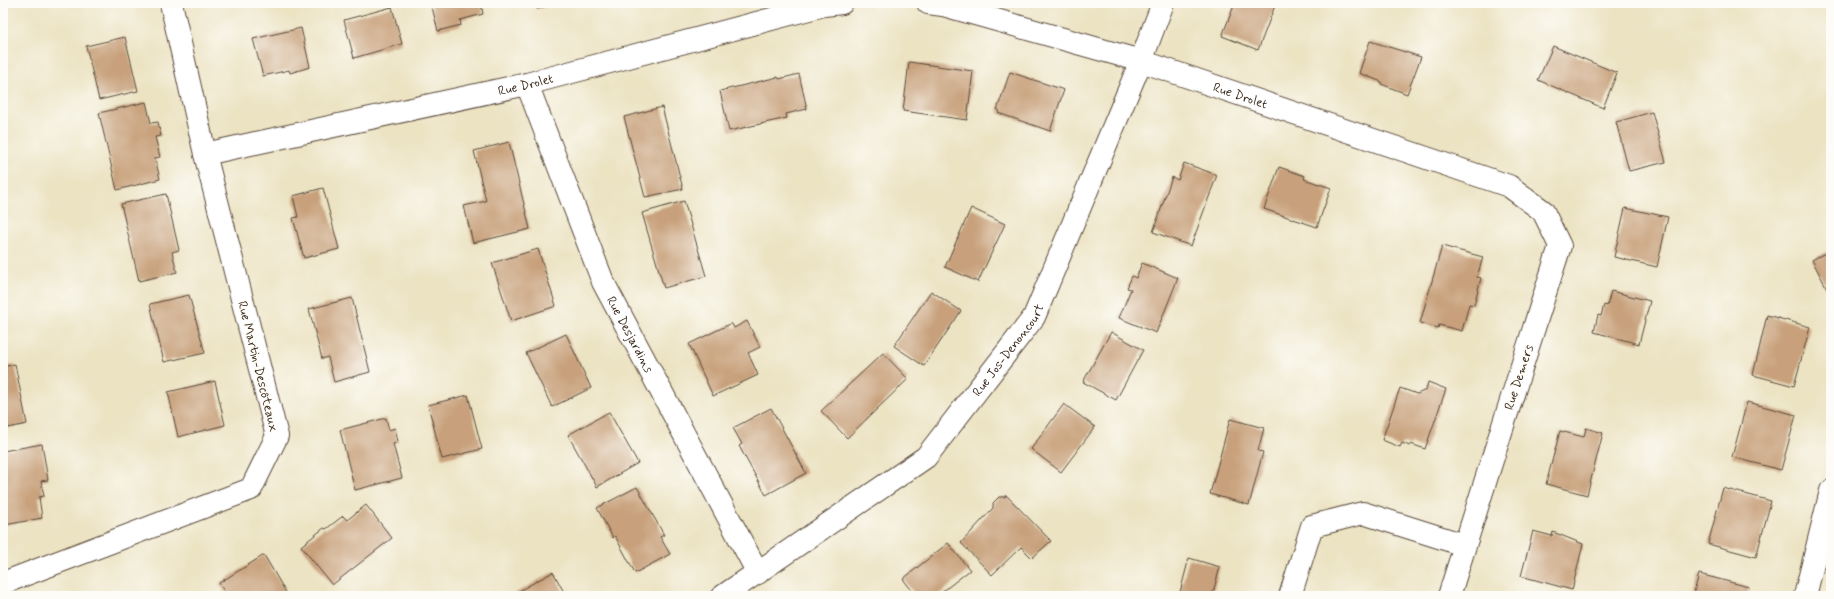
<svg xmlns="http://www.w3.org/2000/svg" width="1834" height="599" font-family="Mynerve,sans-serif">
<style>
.building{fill:#c8a17c}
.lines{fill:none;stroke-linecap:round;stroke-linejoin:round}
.minor-casing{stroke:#564637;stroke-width:24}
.minor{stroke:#fff;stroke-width:22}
.labels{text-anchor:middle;stroke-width:3;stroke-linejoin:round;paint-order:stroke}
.street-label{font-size:13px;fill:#3b2a1e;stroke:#fdfcf7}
</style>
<rect width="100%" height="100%" fill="#fdfcf7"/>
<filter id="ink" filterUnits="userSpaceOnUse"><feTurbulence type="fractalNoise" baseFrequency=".025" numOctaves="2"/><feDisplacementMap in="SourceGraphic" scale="8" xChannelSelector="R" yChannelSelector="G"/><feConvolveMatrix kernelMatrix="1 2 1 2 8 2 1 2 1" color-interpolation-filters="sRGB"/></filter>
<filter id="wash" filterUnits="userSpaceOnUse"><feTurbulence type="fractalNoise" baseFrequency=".012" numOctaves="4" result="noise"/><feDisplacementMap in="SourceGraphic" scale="16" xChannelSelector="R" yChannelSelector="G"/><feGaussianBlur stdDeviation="0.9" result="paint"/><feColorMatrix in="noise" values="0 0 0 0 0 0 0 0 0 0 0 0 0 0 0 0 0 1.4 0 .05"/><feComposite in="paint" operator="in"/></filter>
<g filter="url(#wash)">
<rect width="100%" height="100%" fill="#ece3c3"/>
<g id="blocks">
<path class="building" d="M431 3H481L483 14 460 20 461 25 438 31Z
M536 3H557L537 9Z
M1235 3H1276L1258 50 1222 36Z
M392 7 402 44 354 58 344 20Z
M301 28 310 67 290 73 289 70 263 76 253 39Z
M125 37 138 91 99 100 86 46Z
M1370 41 1421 57 1407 94 1381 84 1382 82 1359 73Z
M1553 46 1617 73 1603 108 1538 80Z
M909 62 973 71 967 120 903 111Z
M1010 72 1064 90 1050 131 998 113 999 110H997Z
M799 74 807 109 786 114 787 118 729 131 720 91 778 77 779 79Z
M146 102 151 123 158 122 161 136 155 137 160 157 155 158 160 179 117 190 99 113Z
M662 107 683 189 645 197 624 117Z
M1652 112 1666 162 1629 171 1616 122Z
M509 142 530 229 473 243 464 206 486 201 474 151Z
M1184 163 1217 175 1191 246 1153 232 1172 177 1178 180Z
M1279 167 1305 176 1304 179 1331 188 1317 227 1264 209Z
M323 188 339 249 304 258 293 218 298 217 293 196Z
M166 194 179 250 172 252 177 272 139 281 121 204Z
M684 201 706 276 664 288 642 213Z
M971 208 1005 224 978 282 945 267Z
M1625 208 1668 217 1657 267 1614 257Z
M1442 246 1483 257 1477 277 1481 278 1474 305 1469 304 1462 331 1439 325 1438 328 1420 323Z
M538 249 556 306 511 321 492 263Z
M1831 250V296L1812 260Z
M1142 263 1178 278 1156 333 1119 318 1131 289 1127 288 1132 276 1136 278Z
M931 291 961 311 924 366 894 346Z
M1611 291 1650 301 1639 344 1594 332 1598 315 1601 316 1604 305 1607 306Z
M189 295 205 353 164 362 150 304Z
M352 298 370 372 334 382 328 357 322 359 309 309Z
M1767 315 1810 327 1794 386 1753 375Z
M747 321 760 347 748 353 758 375 713 396 689 344 730 324H732L734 328Z
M1111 332 1143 350 1116 400 1083 382Z
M566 334 591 388 552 407 526 353Z
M883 353 908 379 847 438 821 411Z
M15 364 27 424 3 429V367Z
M215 381 225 425 178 437 168 392Z
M1428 382 1446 389 1425 449 1411 444 1410 446 1402 443 1400 447 1382 440 1400 388 1417 394 1426 390Z
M468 395 482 449 442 459 428 405Z
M1747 402 1796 415 1781 470 1732 457Z
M1064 404 1095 427 1061 472 1031 449Z
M771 408 806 473 766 495 739 446 742 444 733 428Z
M609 412 638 463 597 487 568 435Z
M386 418 389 430 395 428 398 442 393 444 402 478 355 490 340 430Z
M1230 419 1264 428 1258 451 1263 452 1249 505 1210 494Z
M1586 428 1603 433 1587 495 1546 484 1560 431 1584 437Z
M42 444 48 480 41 481 44 496 39 497 42 518 5 525 3 512V451Z
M637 487 664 535 660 537 670 554 635 573 615 536 613 538 597 508Z
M1723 488 1771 501 1756 557 1708 544Z
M1006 495 1051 541 1032 558 1021 547 992 575 961 543 993 508V503L999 497H1005Z
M366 505 392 538 332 585 301 546 324 528 326 529 343 516 347 520Z
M1533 531 1552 536 1553 532 1583 544 1572 590 1521 576Z
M948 543 970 570 937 596H916L903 579Z
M264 555 288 596H227L219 583Z
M1189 558 1220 567 1212 596H1179Z
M553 572 566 596H510Z
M1699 574 1749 587 1747 596H1693Z"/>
</g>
</g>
<g filter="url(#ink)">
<use href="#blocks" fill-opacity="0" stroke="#564637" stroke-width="1"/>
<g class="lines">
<defs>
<g id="minor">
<path id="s1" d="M928 3 943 5 1141 61 1509 186 1543 211 1560 246 1449 596"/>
<path id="s2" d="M527 84 603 282 758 573"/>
<path id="s3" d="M205 154 527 84 824 5 842 3"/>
<path d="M3 583 251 489 277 436 205 154 171 3"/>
<path id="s4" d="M723 596 926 457 1034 317 1141 61 1163 3"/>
<path d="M1290 596 1312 526 1363 513 1464 545"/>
<path d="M1805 596 1831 491"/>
</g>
</defs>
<use href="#minor" class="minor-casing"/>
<use href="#minor" class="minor"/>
</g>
</g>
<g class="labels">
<g class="street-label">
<text dy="5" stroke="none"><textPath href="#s3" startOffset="328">Rue Drolet</textPath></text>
<text dy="5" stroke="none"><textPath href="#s1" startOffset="326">Rue Drolet</textPath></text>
<text dy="5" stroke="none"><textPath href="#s2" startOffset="271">Rue Desjardins</textPath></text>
<text dy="5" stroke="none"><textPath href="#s4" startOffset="381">Rue Jos-Denoncourt</textPath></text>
<text transform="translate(259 366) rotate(76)" y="5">Rue Martin-Descôteaux</text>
<text transform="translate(1518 377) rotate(-72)" y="5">Rue Demers</text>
</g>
</g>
<rect width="1834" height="599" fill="none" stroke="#fdfcf7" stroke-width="16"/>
</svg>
